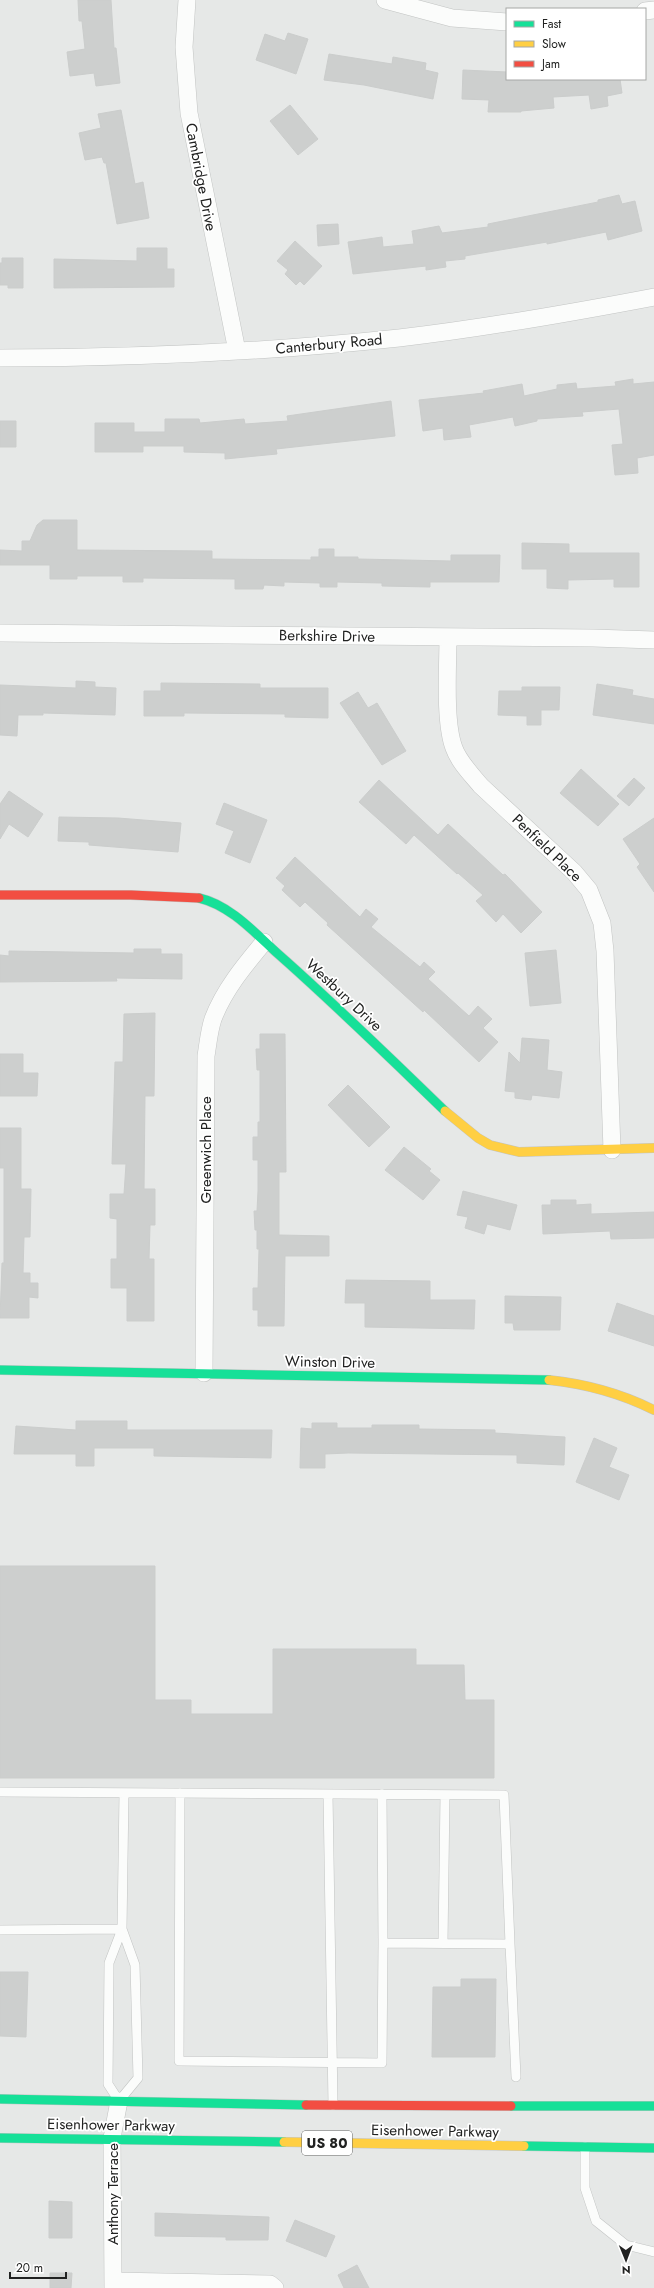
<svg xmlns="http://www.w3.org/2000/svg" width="654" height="2288" font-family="Jost,sans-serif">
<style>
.building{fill:#cdcfce;stroke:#cbcdcc}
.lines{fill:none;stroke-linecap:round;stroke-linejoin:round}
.lane-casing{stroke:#c2c4c3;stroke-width:10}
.street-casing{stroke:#c2c4c3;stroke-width:18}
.fast-casing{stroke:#c2c4c3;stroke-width:10}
.slow-casing{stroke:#c2c4c3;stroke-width:10}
.jam-casing{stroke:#c2c4c3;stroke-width:10}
.lane{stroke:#fbfcfb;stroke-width:9}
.street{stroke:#fbfcfb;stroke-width:17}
.fast{stroke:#16e098;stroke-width:9}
.slow{stroke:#ffcf43;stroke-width:9}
.jam{stroke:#f24e42;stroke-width:9}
.labels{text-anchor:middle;stroke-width:3.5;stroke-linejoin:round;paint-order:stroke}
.shield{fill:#fff;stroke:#646464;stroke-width:1}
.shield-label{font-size:14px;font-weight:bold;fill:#212221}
.street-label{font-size:15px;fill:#212221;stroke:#fff}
</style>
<rect width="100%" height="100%" fill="#e6e8e7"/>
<path class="building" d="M78 0H111L114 48H116L120 83 96 86 94 73 70 76 67 52 85 49 82 21H79Z
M288 33 308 39 296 74 256 60 265 34 285 41Z
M329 54 392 64 393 57 426 63 425 70 438 73 433 99 364 85 324 80Z
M463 70 507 72V79H620L622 93 607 96 608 106 591 109 589 95 553 97 554 108 521 111V112H488L489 100 462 99Z
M290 105 318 139 298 155 270 121Z
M121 110 135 184 143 182 149 218 117 224 106 163H104L102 157 85 160 79 133 101 128 98 114Z
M619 195 622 204 635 201 642 231 608 240 606 232 547 244V242L465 256V259L445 261 446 267 426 270V266L353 274 348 242 382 237 383 247 414 244 412 231 439 226 442 233 488 227V224L598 202V200Z
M338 224 339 244 318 246 317 225Z
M295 241 322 266 304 285 300 281 296 285 285 274 288 270 277 261Z
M137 248H167V269H174V287L54 288V259L137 261Z
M2 258H23V288H8V285H0V263H2Z
M633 379V384L654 382V455L637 458 638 473 615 475 612 445 623 444 619 409 582 412 583 416 537 419V421L515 426 513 417 469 425 471 437 444 440 443 428 423 431 419 400 484 393 483 391 522 384 524 396 557 389V385L576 383 577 389 616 386 615 382Z
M391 401 395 436 276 449 277 454 225 459V453L184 452V446H143V452H95V423H134V432H165V419H199L200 423 244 419 245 424 288 421 287 416Z
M0 421H16V447H0Z
M43 520H77V550L212 551V559L311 560V557H319V549H334V557H358V559L451 561V555H500L499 582H430V587L382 586V583L337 582V587H320V583L284 582V586L264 585 263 589H235V579L143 578V582H123V576H77V579H50V565H0V550L22 551V541H30L37 525Z
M522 543 569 544V553H639V587H614V579L568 580V589L547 588V569H522Z
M76 681 95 682V687L116 688 115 715 43 713V715H18L17 736 0 735V685L76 688Z
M161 683 260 684V688H328V718L285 717V714L184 713V716H144V691H161Z
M597 684 633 690 632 695 654 699V724L593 715Z
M522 687H560L559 710H541V725H527V716L498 715 499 691H522Z
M358 692 368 708 377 703 406 751 382 765 340 703Z
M581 769 619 804 598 826 560 793Z
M634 778 645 788 629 806 617 796Z
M379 780 438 835 448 824 503 875 505 874 542 912 521 933 503 914 496 922 476 901 483 895 458 873 457 874 414 835 406 844 359 802Z
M9 791 43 814 28 837 9 824 0 839V804Z
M224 803 267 820 250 863 225 853 234 831 216 824Z
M59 817 118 818 181 823 178 852 89 845V842L58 841Z
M654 818V892L637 867 640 864 623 839Z
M295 857 360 917 366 909 378 919 371 927 420 967 424 962 435 972 428 979 469 1016 478 1006 492 1019 483 1028 498 1042 479 1062 424 1010 423 1012 327 925 328 923 305 902 300 907 282 890 285 886 276 878Z
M134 949H161V954H182V979L116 978 117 981 0 982V955L9 956V951L134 953Z
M556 950 561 1003 530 1006 525 953Z
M155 1013 154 1096H145L144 1189H155V1225H150L149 1259H154V1321H127V1288H111V1259H117V1219L110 1218V1194H124L126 1164H112L115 1062H123L124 1014Z
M260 1034H285L286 1172H279V1235L329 1236V1256H285L284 1326H258V1310H253V1288H258L259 1249H257V1230H255L254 1211H257L258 1191V1160H253V1137H258V1122H260V1070H257L256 1049H260Z
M522 1038 549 1040 547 1070 562 1072 559 1098 532 1095 531 1100 515 1098V1092L505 1091 509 1052 520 1063Z
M0 1054H23V1073H38L37 1096H0Z
M348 1085 390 1127 369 1147 328 1105Z
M0 1128H21V1189H31L30 1237H24L23 1273H30V1283H38V1298L29 1297V1318H0L2 1263H4V1168H0Z
M404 1147 431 1169 429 1171 440 1180 423 1200 385 1170Z
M463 1191 517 1205 510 1230 487 1224 484 1234 465 1228 468 1217 457 1215Z
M551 1200H576V1205L591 1204V1214L654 1212V1238L611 1239 610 1231 543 1234 542 1205H551Z
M346 1280 430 1281V1300H475L474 1329 365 1327V1303H345Z
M505 1296 561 1297 560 1330H514L513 1323H505Z
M617 1303 654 1316V1346L608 1331Z
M76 1421H127V1430H272L271 1458 154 1456V1448H94V1466H76V1454H14L16 1426 76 1430Z
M312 1423H337V1428H372V1425H419V1429L495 1430V1433L565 1437 564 1465 517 1463V1455L348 1453 325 1454V1468H300L301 1428 312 1429Z
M594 1438 617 1448 609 1467 629 1475 619 1500 576 1482Z
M0 1566H155V1700H191V1714H273V1649H416V1665H464L465 1700H494V1778H0Z
M0 1972H28L26 2037 0 2036Z
M461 1979H496L495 2057H432L433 1987H461Z
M49 2201 72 2202V2238H49Z
M155 2213 269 2217 268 2240H226V2237L155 2236Z
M295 2220 335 2236 326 2257 286 2241Z
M357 2265 369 2288H344L338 2275Z
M50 2273H72L71 2288H50Z"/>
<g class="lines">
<defs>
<path id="lane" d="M0 1792 504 1795 510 1944 383 1943 382 2063 179 2061 180 1793
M328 1794 333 2105
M382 1794 383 1943
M122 1929 109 1963 108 2084 119 2101 138 2078 135 1965 122 1929 124 1793
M0 1930 122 1929
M443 1943 445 1795
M510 1944 516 2077
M585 2147V2188L596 2221 626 2245 654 2252"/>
<path id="street" d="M187 0 184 47 189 113 237 351
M385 0 452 18 507 22
M645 11 654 10
M0 358C133 358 267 352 399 338 485 328 570 313 654 297
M0 633 593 638 654 640
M448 637C448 666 444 722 454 748 459 762 471 774 481 786L574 872 589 890 602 923 605 951 612 1150
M204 1373 206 1056C208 1044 209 1031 213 1019 224 990 244 966 264 942
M113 2281 270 2284 275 2288
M113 2288 112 2138 119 2101"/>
<path id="fast" d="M199 898C230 905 255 933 277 953 335 1004 390 1058 445 1111
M0 1370 549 1380
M0 2099 306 2105
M511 2106H654
M0 2138 284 2142
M524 2146 654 2148"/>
<path id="slow" d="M445 1111 478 1138 490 1145 519 1152 654 1148
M549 1380C587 1384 620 1393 654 1410
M284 2142 524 2146"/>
<path id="jam" d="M0 895H131L199 898
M306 2105 511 2106"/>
</defs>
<use href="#lane" class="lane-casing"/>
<use href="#street" class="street-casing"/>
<use href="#fast" class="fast-casing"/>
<use href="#slow" class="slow-casing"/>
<use href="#jam" class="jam-casing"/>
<use href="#lane" class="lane"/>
<use href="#street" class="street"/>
<use href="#fast" class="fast"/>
<use href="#slow" class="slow"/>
<use href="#jam" class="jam"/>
</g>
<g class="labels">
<rect class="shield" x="302" y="2131" width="50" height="24" rx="3"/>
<g class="shield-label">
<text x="327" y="2148">US 80</text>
</g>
<g class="street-label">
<text transform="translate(201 177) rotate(79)" y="5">Cambridge Drive</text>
<text transform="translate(329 344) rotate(-5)" y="5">Canterbury Road</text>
<text transform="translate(327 636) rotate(1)" y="5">Berkshire Drive</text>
<text transform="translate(547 848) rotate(44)" y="5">Penfield Place</text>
<text transform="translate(344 995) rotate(43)" y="5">Westbury Drive</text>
<text transform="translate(206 1150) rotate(-90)" y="5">Greenwich Place</text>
<text transform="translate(330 1362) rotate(1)" y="5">Winston Drive</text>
<text transform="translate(111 2125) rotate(1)" y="5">Eisenhower Parkway</text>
<text transform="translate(435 2131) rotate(1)" y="5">Eisenhower Parkway</text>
<text transform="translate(113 2194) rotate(-90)" y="5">Anthony Terrace</text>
</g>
</g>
<rect x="506" y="8" width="140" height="72" fill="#ffffff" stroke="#a6a7a6"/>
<rect x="514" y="21" width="20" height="6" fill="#16e098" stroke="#a6a7a6"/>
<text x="542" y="28" font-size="12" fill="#212221">Fast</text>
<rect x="514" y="41" width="20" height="6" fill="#ffcf43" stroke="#a6a7a6"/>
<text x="542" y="48" font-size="12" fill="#212221">Slow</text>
<rect x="514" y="61" width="20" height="6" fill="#f24e42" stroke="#a6a7a6"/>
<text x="542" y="68" font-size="12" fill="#212221">Jam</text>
<g transform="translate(626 2260) rotate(179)" stroke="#ffffff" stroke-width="3" paint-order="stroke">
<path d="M0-3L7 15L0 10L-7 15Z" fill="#212221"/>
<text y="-6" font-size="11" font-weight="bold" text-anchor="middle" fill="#212221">N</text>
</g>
<path d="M10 2272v6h56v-6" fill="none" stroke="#212221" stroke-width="2"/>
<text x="16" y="2272" font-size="12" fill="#212221" stroke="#ffffff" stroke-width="3" paint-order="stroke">20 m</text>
</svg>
